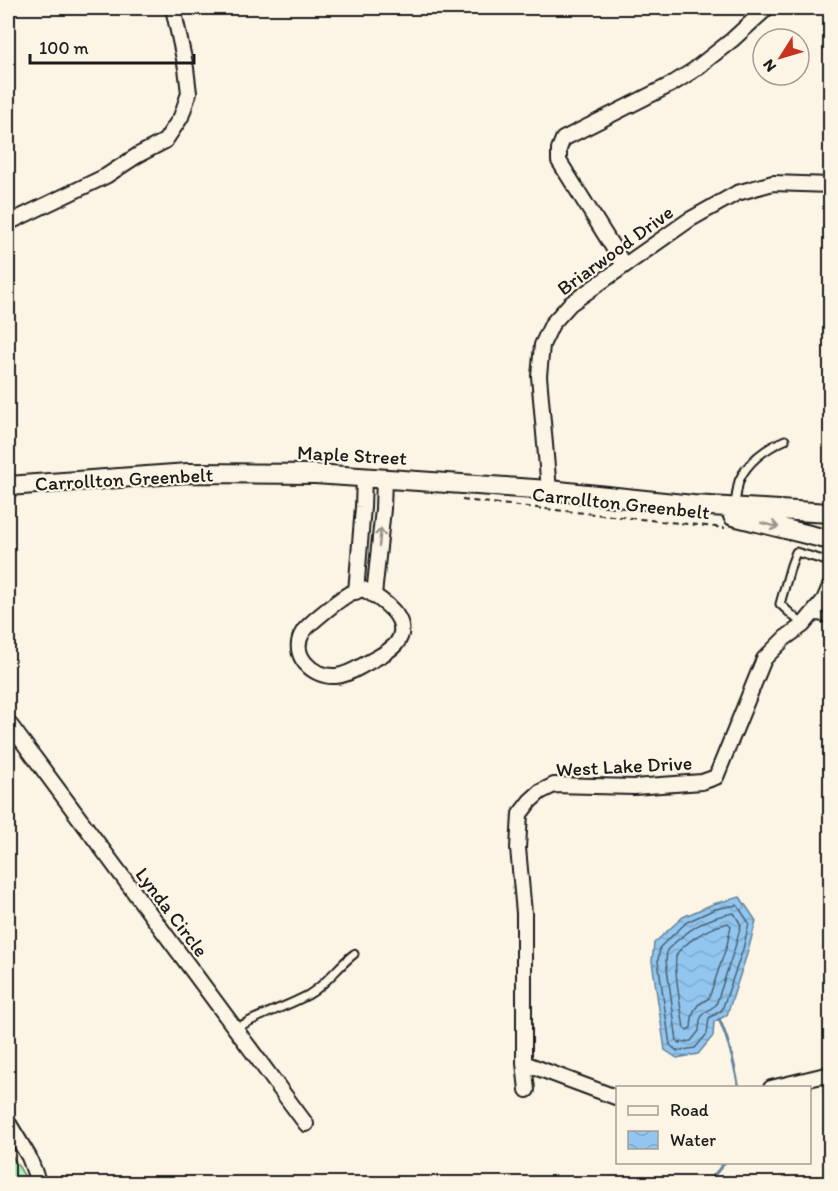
<svg xmlns="http://www.w3.org/2000/svg" width="838" height="1191" font-family="Itim,sans-serif">
<style>
.forest{fill:url(#forest-firs);stroke:#668569;stroke-width:1.5}
.water{fill:url(#water-waves);stroke:#63829b;stroke-width:1.5}
.lines{fill:none;stroke-linecap:round;stroke-linejoin:round}
.shore{stroke:#4b6070;stroke-width:1.5}
.stream{stroke:#63829b;stroke-width:3}
.lane-casing{stroke:#1c1c1c;stroke-width:11}
.street-casing{stroke:#1c1c1c;stroke-width:18}
.secondary-casing{stroke:#1c1c1c;stroke-width:22}
.path{stroke:#1c1c1c;stroke-width:2;stroke-dasharray:6 4.5;stroke-linecap:butt}
.lane{stroke:#fcf5e5;stroke-width:7}
.street{stroke:#fcf5e5;stroke-width:14}
.secondary{stroke:#fcf5e5;stroke-width:18}
.oneway{stroke:#97938b}
.labels{text-anchor:middle;stroke-width:4.5;stroke-linejoin:round;paint-order:stroke}
.street-label{font-size:20px;fill:#1c1c1c;stroke:#fcf5e5}
</style>
<defs>
<pattern id="forest-firs" width="22" height="20" patternUnits="userSpaceOnUse" patternTransform="scale(1.5)"><rect width="22" height="20" fill="#afeeb6"/><path d="M5 1l3.5 6h-7zM16 11l3.5 6h-7z" fill="#96cc9c"/></pattern>
<pattern id="water-waves" width="16" height="10" patternUnits="userSpaceOnUse" patternTransform="scale(1.5)"><rect width="16" height="10" fill="#92c6ef"/><path d="M0 5q4-4 8 0t8 0" fill="none" stroke="#7daacc"/></pattern>
</defs>
<rect width="100%" height="100%" fill="#fcf5e5"/>
<filter id="ink" filterUnits="userSpaceOnUse"><feTurbulence type="fractalNoise" baseFrequency=".0167" numOctaves="2"/><feDisplacementMap in="SourceGraphic" scale="12" xChannelSelector="R" yChannelSelector="G"/><feConvolveMatrix kernelMatrix="1 2 1 2 8 2 1 2 1" color-interpolation-filters="sRGB"/></filter>
<g filter="url(#ink)">
<path class="forest" d="M8 1149 25 1177 27 1183H8Z"/>
<path class="water" d="M740 897 756 921 748 951 727 1015 714 1022 713 1036 698 1054 677 1058 665 1050 652 961 654 943 683 917 713 904Z"/>
<g class="lines">
<path class="shore" d="M737 905 749 923 743 949 722 1010 709 1018 707 1034 695 1048 677 1051 670 1045 658 961 660 947 687 922 715 909Z
M734 913 741 925 735 947 716 1005 703 1014 700 1020 699 1031 691 1041 679 1043 677 1041 666 961 667 950C686 931 706 917 734 913Z
M728 923 731 926 727 945 709 998 698 1005 694 1011 692 1018 691 1028 686 1030 684 1028C682 1016 672 961 677 954 678 951 681 949 683 947 696 935 711 927 728 923Z"/>
<path class="stream" d="M719 1019C729 1040 734 1064 739 1088
M707 1184 725 1162"/>
<defs>
<path id="lane" d="M735 505C736 497 737 489 739 481 747 462 766 448 785 440
M811 616 830 618
M803 625 780 604 791 565 796 552 830 562
M235 1029C258 1015 284 1008 308 995 326 985 338 966 354 954"/>
<path id="street" d="M8 223 106 176 138 155 165 141 181 117 189 93 186 68 173 8
M624 265 559 161V149L563 139 672 84 694 70 732 40 767 8
M549 490 539 376 542 345 552 324 570 304 689 220 737 193 773 183 830 185
M363 589C380 598 415 620 396 644 389 652 378 657 369 662 359 667 348 675 336 676 312 678 289 654 303 632 308 624 341 598 349 594 353 592 358 591 363 589Z
M356 592 363 507 364 477
M374 595 383 509 384 478
M8 722 306 1124
M524 1063 527 1090
M771 1088 830 1074
M618 1098 524 1063V913L518 848 520 814 530 801 540 792 554 785 634 787 702 782 716 777 764 659 785 638 803 625 824 600 830 586
M8 1122 29 1157 39 1184"/>
<path id="secondary" d="M8 486 188 473 315 474 549 490 693 505 830 513
M733 516 830 540"/>
</defs>
<use href="#lane" class="lane-casing"/>
<use href="#street" class="street-casing"/>
<use href="#secondary" class="secondary-casing"/>
<path class="path" d="M462 500 725 528"/>
<use href="#lane" class="lane"/>
<use href="#street" class="street"/>
<use href="#secondary" class="secondary"/>
</g>
<defs><path id="oneway-shaft" d="M-6 0H5M1.5-3L5.5 0L1.5 3" fill="none" stroke-width="1.6" stroke-linecap="round" stroke-linejoin="round" transform="scale(1.5)"/></defs>
<g class="oneway">
<use href="#oneway-shaft" transform="translate(770 525) rotate(14)"/>
<use href="#oneway-shaft" transform="translate(380 537) rotate(-84)"/>
</g>
</g>
<g class="labels">
<g class="street-label">
<text transform="translate(615 250) rotate(-36)" y="7">Briarwood Drive</text>
<text transform="translate(352 455) rotate(3)" y="7">Maple Street</text>
<text transform="translate(124 479) rotate(-3)" y="7">Carrollton Greenbelt</text>
<text transform="translate(621 503) rotate(6)" y="7">Carrollton Greenbelt</text>
<text transform="translate(624 766) rotate(-3)" y="7">West Lake Drive</text>
<text transform="translate(172 912) rotate(53)" y="7">Lynda Circle</text>
</g>
</g>
<rect width="838" height="1191" fill="none" stroke="#fcf5e5" stroke-width="30"/>
<rect x="15" y="15" width="808" height="1161" fill="none" stroke="#1c1c1c" stroke-width="2" filter="url(#ink)"/>
<rect x="616" y="1086" width="195" height="78" fill="#fcf5e5" stroke="#a29e95" stroke-width="1.5"/>
<rect x="628" y="1106" width="30" height="9" fill="#fcf5e5" stroke="#a29e95" stroke-width="1.5"/>
<text x="670" y="1116" font-size="18" fill="#1c1c1c">Road</text>
<rect x="628" y="1131" width="30" height="18" fill="url(#water-waves)" stroke="#a29e95" stroke-width="1.5"/>
<text x="670" y="1146" font-size="18" fill="#1c1c1c">Water</text>
<g transform="translate(781 57) rotate(233)"><circle r="28" fill="#fcf5e5" stroke="#a29e95" stroke-width="1.5"/>
<path d="M0-4.5L10 22L0 15L-10 22Z" fill="#c8321e"/>
<text y="-9" font-size="16" font-weight="bold" text-anchor="middle" fill="#1c1c1c">N</text>
</g>
<path d="M30 54v9h164v-9" fill="none" stroke="#1c1c1c" stroke-width="3"/>
<text x="39" y="54" font-size="18" fill="#1c1c1c" stroke="#fcf5e5" stroke-width="4.5" paint-order="stroke">100 m</text>
</svg>
